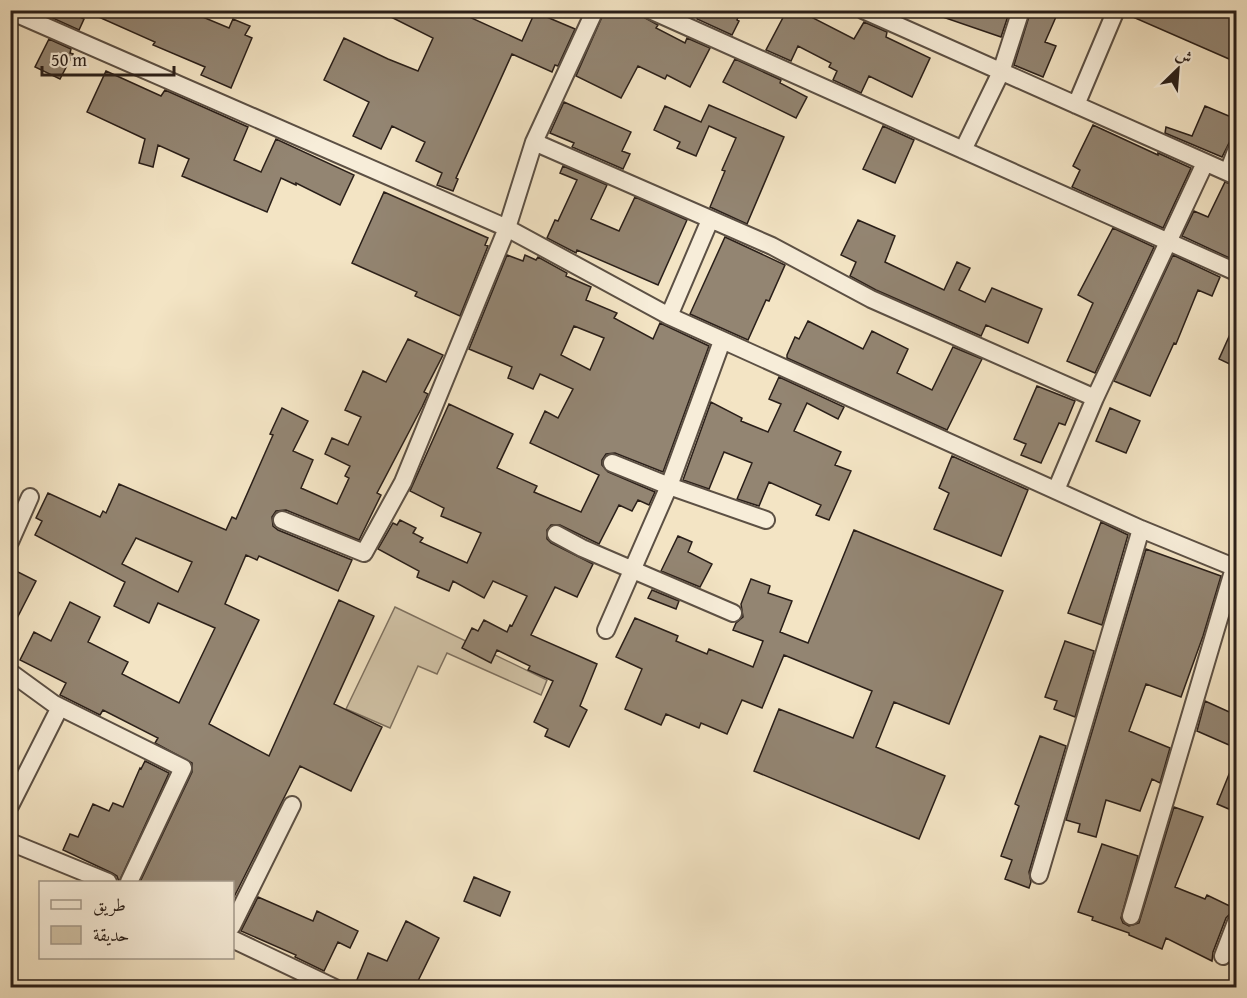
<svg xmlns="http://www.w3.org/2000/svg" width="1247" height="998" font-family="'Gentium Book Plus',Amiri,serif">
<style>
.green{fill:#d1c3a7;stroke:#7e7160;stroke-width:1.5}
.building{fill:#938572;stroke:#2a1f19;stroke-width:1.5;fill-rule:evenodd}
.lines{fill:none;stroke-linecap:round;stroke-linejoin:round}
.street-casing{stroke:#5c5044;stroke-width:20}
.street{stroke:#f7edd9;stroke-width:16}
</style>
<rect width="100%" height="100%" fill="#f3e4c4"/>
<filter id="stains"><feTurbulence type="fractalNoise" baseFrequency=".00333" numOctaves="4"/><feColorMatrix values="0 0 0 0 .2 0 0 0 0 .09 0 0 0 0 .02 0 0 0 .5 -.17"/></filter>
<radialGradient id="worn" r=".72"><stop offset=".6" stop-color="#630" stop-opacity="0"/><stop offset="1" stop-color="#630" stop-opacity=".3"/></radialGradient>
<path class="green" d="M395 607 547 680 541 695 447 653 437 674 418 666 390 728 346 709Z"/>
<path class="building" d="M35 10H65L84 19 79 30Z
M83 10H186L229 28 233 19 250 26 245 35 252 38 231 88 201 75 205 67 153 45 155 42Z
M377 10H454L522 41 535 12 575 29 558 66 555 65 552 72 512 54 456 178 458 179 453 191 437 185 442 173 416 161 425 142 392 126 381 149 353 136 369 102 324 80 344 38 388 59 418 71 433 38Z
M605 10H631L658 25 656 28 685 43 687 38 710 48 690 87 667 75 665 79 638 66 621 98 576 76Z
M701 10H741L737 20 739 21 732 35 697 19Z
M787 10H817L813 18 854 39 864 22 887 32 886 37 930 58 912 97 869 76 861 93 833 80 837 71 829 67 831 63 798 46 791 61 766 50Z
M931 10H1010L1001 37 931 13Z
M1031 10H1059L1045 42 1056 46 1043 77 1014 65Z
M1126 10H1218L1236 18V62L1126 14Z
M49 39 71 49 70 53 73 54 60 79 35 67Z
M735 59 781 80 780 83 807 97 796 118 723 82Z
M106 71 161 96 165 90 248 127 234 160 261 172 276 139 354 175 340 205 296 183V185L281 178 267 212 182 176 189 159 158 145 153 167 139 163 145 139 87 112Z
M564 102 631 132 622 151 630 154 623 169 572 147 574 143 550 133Z
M709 105 784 137 747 224 710 207 725 171 722 170 736 138 709 126 696 156 677 148 680 142 654 130 665 106 701 122Z
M1205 106 1236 119V129L1222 157 1165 133 1166 127 1192 136Z
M1093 125 1158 155V153L1191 168 1163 228 1072 187 1080 170 1073 166Z
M883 126 914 140 895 183 863 169Z
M563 166 607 185 591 219 619 231 635 197 687 220 658 285 577 250 576 253 547 238 555 220 558 221 577 180 560 173Z
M1225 182 1236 186V261L1182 236 1194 211 1208 217Z
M384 192 488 238 485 245 488 246 460 316 415 296 417 292 352 263Z
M858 220 895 236 885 262 944 290 957 262 970 268 959 290 985 302 992 288 1042 309 1028 343 986 325 981 336 876 290 850 276 856 262 841 255Z
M1113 228 1154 247 1095 373 1067 361 1093 303 1078 295Z
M725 237 785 265 769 301 766 300 748 340 690 314Z
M507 255 523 261 525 255 536 260 538 257 567 273 566 276 591 287 586 300 617 313 614 318 653 339 660 323 709 346 663 472 615 453 606 454 602 460V465L608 472 655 492 649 505 638 500 632 511 619 505 599 544 560 525H551L547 530V539L551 543 593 564 577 597 555 587 531 635 597 664 580 706 587 710 569 747 545 736 548 729 534 722 553 681 528 670 530 666 497 650 491 663 462 648 472 628 478 631 484 620 507 632 510 625 512 626 527 596 493 581 484 598 453 581 449 591 417 577 419 571 378 549 393 523 397 525 400 520 416 528 413 533 423 538 420 542 467 563 481 533 441 516 444 508 410 491 449 404 513 434 497 468 537 486 534 492 581 512 599 475 530 443 545 411 558 418 573 389 540 374 533 389 508 378 512 367 469 349ZM574 326 604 338 590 370 561 355Z
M1173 255 1220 277 1212 296 1198 290 1176 344 1174 343 1150 396 1114 381Z
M808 321 863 349 872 331 908 349 897 373 932 390 953 347 982 359 947 430 787 358V355L795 337 799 339Z
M1236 321V367L1219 359Z
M408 339 443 355 424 392 428 394 422 407 377 493 381 495 359 540 286 510 276 511 272 517 273 526 278 530 352 560 338 591 259 556 257 560 246 555 225 604 259 620 209 724 269 756 339 600 374 616 334 704 382 727 351 791 300 766 232 901V882H140L192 772V763L155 743 158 738 103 710 100 715 60 695 66 683 20 660 34 632 51 641 70 602 100 617 88 642 128 662 122 674 179 703 215 628 158 603 149 623 114 606 125 582 35 535 42 521 36 518 48 493 100 517 103 511 106 513 119 484 226 530 232 517 236 519 273 435 270 434 282 408 308 421 293 451 313 460 301 488 337 504 349 478 345 476 350 466 325 454 332 438 348 445 361 417 345 410 363 371 386 382ZM136 538 192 562 178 592 122 564Z
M779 377 844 407 838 419 807 403 794 431 841 452 835 465 851 471 829 520 816 515 821 505 769 482 759 506 737 499 752 463 724 452 709 489 683 480 711 402 742 418 741 421 768 432 781 404 769 399Z
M1037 386 1075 401 1065 425 1059 423 1041 463 1021 455 1026 444 1014 439Z
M1110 408 1140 421 1126 453 1096 441Z
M952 456 1028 490 1001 556 934 529 949 493 939 488Z
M1101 522 1128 535 1102 625 1068 613Z
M854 530 1003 591 949 724 894 702 876 747 945 776 919 839 754 771 779 709 853 738 872 691 784 655 762 708 742 700 727 734 701 723 699 728 666 714 661 725 625 709 642 669 616 657 635 618 678 636 676 641 707 654 709 649 753 667 763 641 733 630 736 623 743 617 741 604 751 579 770 586 768 593 792 601 780 632 808 643Z
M678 536 692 542 688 552 712 564 700 587 661 571Z
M1146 549 1221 576 1203 636 1181 697 1146 684 1129 731 1170 748 1160 783 1152 779 1140 811 1106 800 1096 837 1078 832 1080 824 1066 820Z
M10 568 36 581 10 632Z
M652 590 679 601 676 609 648 598Z
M1065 641 1094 651 1075 717 1054 709 1057 701 1045 697Z
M1205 701 1236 715V748L1197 731Z
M1040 736 1066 746 1029 872 1031 882 1029 888 1005 879 1012 860 1001 856 1019 806 1015 804Z
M1236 757V812L1217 804Z
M145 761 169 773 119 882 117 876 112 873 63 850 70 834 78 837 93 804 109 811 113 803 123 807 140 768 141 769Z
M1174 807 1203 817 1175 887 1205 899 1207 895 1236 909V912L1230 914 1226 918 1213 952 1212 961 1166 938 1162 949 1129 935V933L1092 920 1093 917 1078 912 1102 844 1138 856 1121 918 1123 923 1129 926 1139 923Z
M474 877 510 892 500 916 464 901Z
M258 897 313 921 317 911 358 931 350 948 338 942 324 971 295 957 296 955 241 931Z
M406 921 439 938 415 987H354L368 953 387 961Z"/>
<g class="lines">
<defs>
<path id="street" d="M650 10 1236 272
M863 10 1236 176
M10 11 507 228 669 316 1141 529 1236 568
M1076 105 1116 10
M534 142 772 246 871 299 1095 398
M963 150 1001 72 1021 10
M1228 172 1236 151
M669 316 710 220
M612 463 669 486 766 520
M1056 490 1095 398 1205 163
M282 520 364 553 403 482 507 228 534 142 595 10
M556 534 582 548 733 613
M10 542 30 497
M606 630 669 486 722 341
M10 672 54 704 183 768 129 882
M10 806 60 707
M10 842 108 882
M1039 875 1141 529
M1131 916 1234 568
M232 926 292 805
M232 939 335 988
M1223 956 1236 922"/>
</defs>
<use href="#street" class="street-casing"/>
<use href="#street" class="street"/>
</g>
<rect width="1247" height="998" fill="none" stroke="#f3e4c4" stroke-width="36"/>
<rect x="12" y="12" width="1223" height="974" fill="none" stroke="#2a1f19" stroke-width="3"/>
<rect x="18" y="18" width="1211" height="962" fill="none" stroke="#2a1f19" stroke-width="1.5"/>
<rect x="39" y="881" width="195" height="78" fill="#f7edd9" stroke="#a59b8c" stroke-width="1.5"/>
<rect x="51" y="900" width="30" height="9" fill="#f7edd9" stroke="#a59b8c" stroke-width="1.5"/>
<text x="93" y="911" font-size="18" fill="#2a1f19">طريق</text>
<rect x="51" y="926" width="30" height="18" fill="#d1c3a7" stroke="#a59b8c" stroke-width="1.5"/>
<text x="93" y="941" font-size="18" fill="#2a1f19">حديقة</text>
<g transform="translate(1178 69) rotate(25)" stroke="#f7edd9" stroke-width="4.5" paint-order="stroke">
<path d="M0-4.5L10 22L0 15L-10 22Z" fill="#2a1f19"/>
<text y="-9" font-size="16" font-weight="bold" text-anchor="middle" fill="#2a1f19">ش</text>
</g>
<path d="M42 66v9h132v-9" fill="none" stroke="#2a1f19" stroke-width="3"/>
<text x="51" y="66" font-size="18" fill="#2a1f19" stroke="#f7edd9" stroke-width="4.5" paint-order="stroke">50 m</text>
<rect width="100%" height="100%" filter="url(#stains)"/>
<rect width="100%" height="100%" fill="url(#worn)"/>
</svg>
